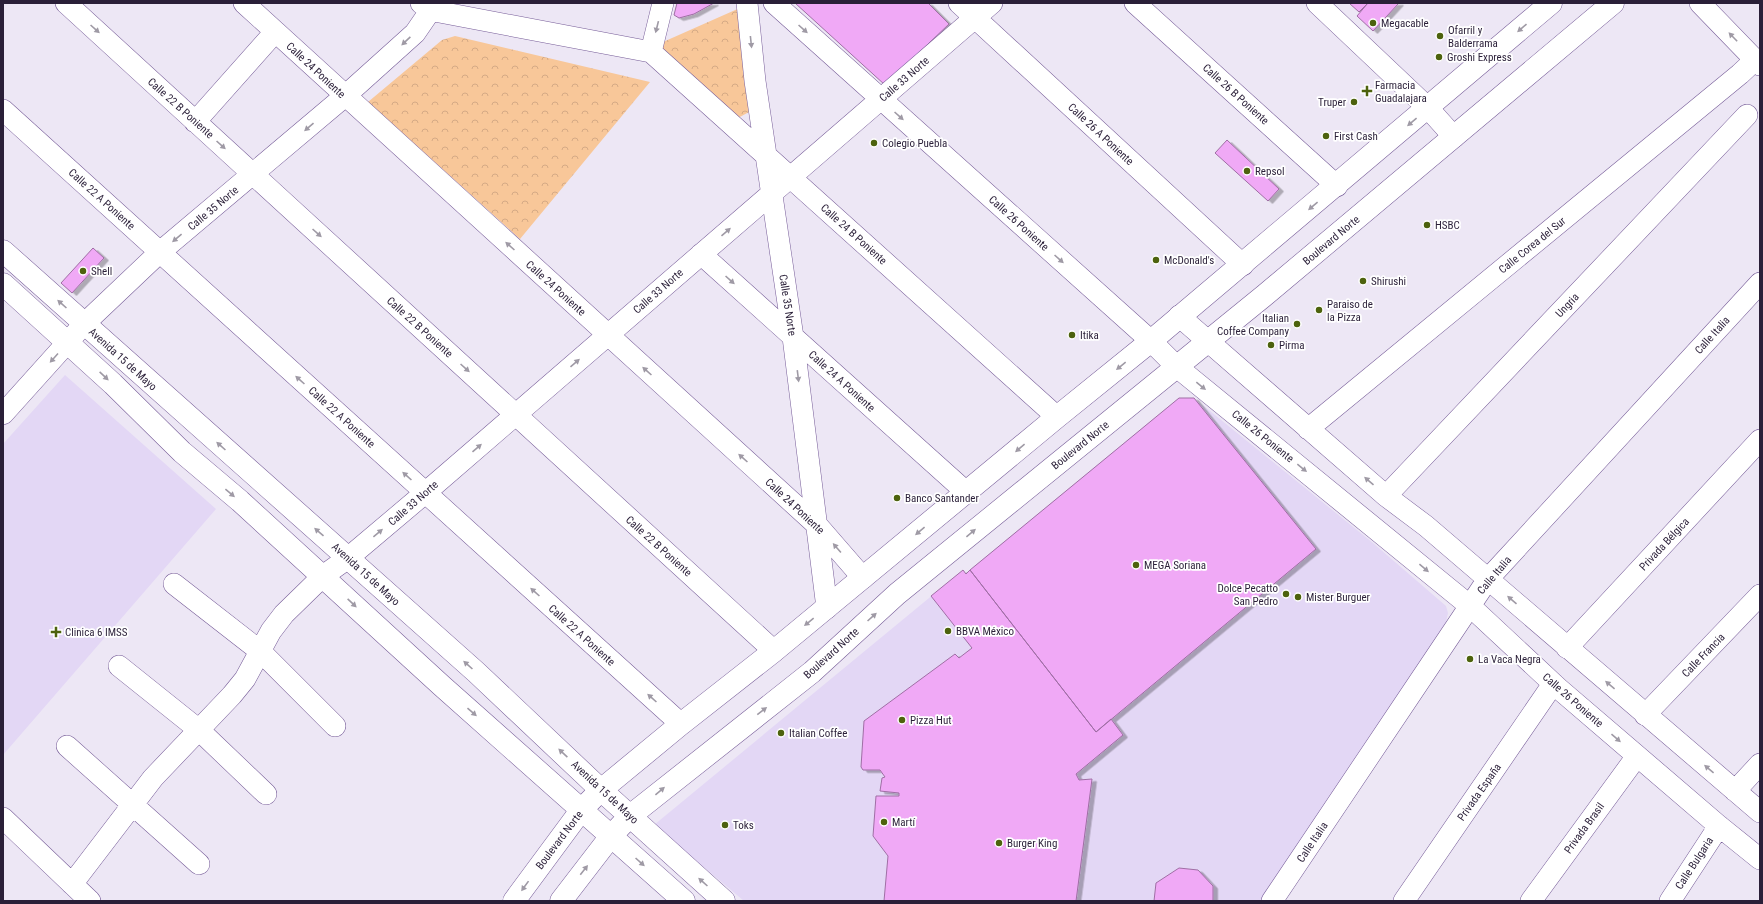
<svg xmlns="http://www.w3.org/2000/svg" width="1763" height="904" font-family="'Roboto Condensed',sans-serif">
<style>
.built{fill:#e3d7f5}
.park{fill:url(#park-crowns)}
.building{fill:#f0a9f6;stroke:#9f6ea4;filter:url(#shadow)}
.lines{fill:none;stroke-linecap:round;stroke-linejoin:round}
.minor-casing{stroke:#765c98;stroke-width:22}
.major-casing{stroke:#765c98;stroke-width:23}
.minor{stroke:#fff;stroke-width:21}
.major{stroke:#fff;stroke-width:22}
.oneway{fill:#9f9aa5}
.poi-dot{fill:#4d620d;stroke:#fff;stroke-width:1.5}
.labels{text-anchor:middle;stroke-width:3.5;stroke-linejoin:round;paint-order:stroke}
.poi-label{font-size:11px;fill:#2a1f38;stroke:#fff;text-anchor:start}
.street-label{font-size:11px;fill:#2a1f38;stroke:#fff}
</style>
<defs>
<pattern id="park-crowns" width="20" height="18" patternUnits="userSpaceOnUse"><rect width="20" height="18" fill="#f8c799"/><path d="M2 6a3 3 0 1 1 6 0M12 15a3 3 0 1 1 6 0" fill="none" stroke="#d5aa85"/></pattern>
<filter id="shadow"><feDropShadow dx="4.5" dy="2.5" stdDeviation="0" flood-color="#0004"/></filter>
</defs>
<rect width="100%" height="100%" fill="#ede7f5"/>
<path class="built" d="M65 375 216 509 3 755V444Z
M1179 398H1194L1373 543 1446 606 1448 613 1446 622 1261 901H744L654 825 963 570 966 573Z"/>
<path class="park" d="M742 7 751 111 736 119 663 55V42Z
M455 36 650 82 520 239 368 102 442 40Z"/>
<path class="building" d="M677 3H714L694 14 679 18 674 15Z
M795 3H928L949 24 885 85Z
M1349 3H1368L1359 12Z
M1368 3H1399L1373 31 1357 16Z
M1227 140 1279 189 1268 201 1215 153Z
M93 248 104 258 72 293 61 283Z
M1179 398H1194L1316 549 1096 732 970 570Z
M963 570 966 574 970 570 1096 732 1111 719 1123 735 1076 774 1079 780 1092 779 1076 901H884L888 856 873 836 876 796H899V793L880 791 882 778 885 777 880 770H863L861 767 864 721 955 654 959 658 972 648 931 596Z
M1179 868 1198 870 1213 886V901H1154L1156 883Z"/>
<g class="lines">
<defs>
<path id="minor" d="M66 3 774 651
M244 3 817 525 863 578
M421 3 429 10 651 52
M747 3 755 81 793 337 827 608
M774 3 1151 341 1177 367 1470 606 1558 688 1719 826 1760 859
M959 3 1243 265
M1135 3 1337 186
M1317 3 1428 108 1454 137
M1700 3 1760 65
M651 52 1057 417
M651 52 663 3
M3 110 681 724
M195 122 275 32
M701 254 966 492
M1179 316 1386 496 1426 526 1760 812
M3 414 84 324 160 252 345 96 415 33 426 17 430 3
M1308 429 1740 74 1755 60
M1386 496 1747 115
M174 584 260 651 335 726
M1567 648 1760 440
M119 666 199 730 266 794
M1645 715 1760 595
M67 746 199 864
M1735 791 1760 764
M3 818 90 901
M72 884 153 778 232 695 245 679 271 631 284 614 323 576 348 558 425 493 992 3
M1272 901 1488 579 1760 283
M1404 901 1553 684
M1531 901 1637 756
M1670 901 1719 826"/>
<path id="major" d="M3 251 476 672 601 790 724 901
M3 284 113 384 182 452 240 501 442 686 684 901
M514 901 582 809 601 790 681 724 774 651 1057 417 1151 341 1551 3
M561 901 611 836 630 816 812 672 897 594 1265 295 1613 3"/>
</defs>
<use href="#minor" class="minor-casing"/>
<use href="#major" class="major-casing"/>
<use href="#minor" class="minor"/>
<use href="#major" class="major"/>
</g>
<defs><path id="oneway-solid" d="M-6-.8H1V-3.2L6.5 0L1 3.2V.8H-6Z"/></defs>
<g class="oneway">
<use href="#oneway-solid" transform="translate(657 27) rotate(104)"/>
<use href="#oneway-solid" transform="translate(1522 28) rotate(139)"/>
<use href="#oneway-solid" transform="translate(95 29) rotate(42)"/>
<use href="#oneway-solid" transform="translate(803 29) rotate(42)"/>
<use href="#oneway-solid" transform="translate(1733 37) rotate(-134)"/>
<use href="#oneway-solid" transform="translate(406 41) rotate(137)"/>
<use href="#oneway-solid" transform="translate(751 42) rotate(84)"/>
<use href="#oneway-solid" transform="translate(899 116) rotate(42)"/>
<use href="#oneway-solid" transform="translate(1412 122) rotate(140)"/>
<use href="#oneway-solid" transform="translate(309 127) rotate(139)"/>
<use href="#oneway-solid" transform="translate(221 145) rotate(42)"/>
<use href="#oneway-solid" transform="translate(1313 206) rotate(140)"/>
<use href="#oneway-solid" transform="translate(726 232) rotate(-41)"/>
<use href="#oneway-solid" transform="translate(317 233) rotate(42)"/>
<use href="#oneway-solid" transform="translate(177 238) rotate(140)"/>
<use href="#oneway-solid" transform="translate(510 246) rotate(-138)"/>
<use href="#oneway-solid" transform="translate(1059 259) rotate(42)"/>
<use href="#oneway-solid" transform="translate(730 280) rotate(42)"/>
<use href="#oneway-solid" transform="translate(62 304) rotate(-138)"/>
<use href="#oneway-solid" transform="translate(54 358) rotate(132)"/>
<use href="#oneway-solid" transform="translate(575 363) rotate(-41)"/>
<use href="#oneway-solid" transform="translate(1121 366) rotate(141)"/>
<use href="#oneway-solid" transform="translate(465 368) rotate(42)"/>
<use href="#oneway-solid" transform="translate(647 371) rotate(-138)"/>
<use href="#oneway-solid" transform="translate(104 376) rotate(43)"/>
<use href="#oneway-solid" transform="translate(798 376) rotate(83)"/>
<use href="#oneway-solid" transform="translate(300 380) rotate(-138)"/>
<use href="#oneway-solid" transform="translate(1201 386) rotate(39)"/>
<use href="#oneway-solid" transform="translate(221 446) rotate(-138)"/>
<use href="#oneway-solid" transform="translate(477 448) rotate(-41)"/>
<use href="#oneway-solid" transform="translate(1020 448) rotate(140)"/>
<use href="#oneway-solid" transform="translate(743 458) rotate(-138)"/>
<use href="#oneway-solid" transform="translate(1302 468) rotate(39)"/>
<use href="#oneway-solid" transform="translate(407 476) rotate(-138)"/>
<use href="#oneway-solid" transform="translate(1369 481) rotate(-139)"/>
<use href="#oneway-solid" transform="translate(230 493) rotate(40)"/>
<use href="#oneway-solid" transform="translate(920 531) rotate(140)"/>
<use href="#oneway-solid" transform="translate(319 532) rotate(-139)"/>
<use href="#oneway-solid" transform="translate(378 533) rotate(-40)"/>
<use href="#oneway-solid" transform="translate(971 533) rotate(-40)"/>
<use href="#oneway-solid" transform="translate(837 548) rotate(-131)"/>
<use href="#oneway-solid" transform="translate(1424 568) rotate(40)"/>
<use href="#oneway-solid" transform="translate(535 592) rotate(-138)"/>
<use href="#oneway-solid" transform="translate(1512 600) rotate(-139)"/>
<use href="#oneway-solid" transform="translate(352 603) rotate(43)"/>
<use href="#oneway-solid" transform="translate(872 617) rotate(-42)"/>
<use href="#oneway-solid" transform="translate(809 622) rotate(141)"/>
<use href="#oneway-solid" transform="translate(468 665) rotate(-138)"/>
<use href="#oneway-solid" transform="translate(1610 685) rotate(-140)"/>
<use href="#oneway-solid" transform="translate(652 698) rotate(-138)"/>
<use href="#oneway-solid" transform="translate(762 711) rotate(-38)"/>
<use href="#oneway-solid" transform="translate(472 712) rotate(41)"/>
<use href="#oneway-solid" transform="translate(1616 738) rotate(41)"/>
<use href="#oneway-solid" transform="translate(563 753) rotate(-137)"/>
<use href="#oneway-solid" transform="translate(1709 769) rotate(-140)"/>
<use href="#oneway-solid" transform="translate(660 791) rotate(-40)"/>
<use href="#oneway-solid" transform="translate(640 862) rotate(42)"/>
<use href="#oneway-solid" transform="translate(584 870) rotate(-52)"/>
<use href="#oneway-solid" transform="translate(703 882) rotate(-138)"/>
<use href="#oneway-solid" transform="translate(525 886) rotate(126)"/>
</g>
<g class="poi-dot">
<circle cx="1373" cy="23" r="4"/>
<circle cx="1440" cy="36" r="4"/>
<circle cx="1439" cy="57" r="4"/>
<path d="M1365 85h4v4h4v4h-4v4h-4v-4h-4v-4h4z"/>
<circle cx="1354" cy="102" r="4"/>
<circle cx="1326" cy="136" r="4"/>
<circle cx="874" cy="143" r="4"/>
<circle cx="1247" cy="171" r="4"/>
<circle cx="1427" cy="225" r="4"/>
<circle cx="1156" cy="260" r="4"/>
<circle cx="83" cy="271" r="4"/>
<circle cx="1363" cy="281" r="4"/>
<circle cx="1319" cy="310" r="4"/>
<circle cx="1297" cy="324" r="4"/>
<circle cx="1072" cy="335" r="4"/>
<circle cx="1271" cy="345" r="4"/>
<circle cx="897" cy="498" r="4"/>
<circle cx="1136" cy="565" r="4"/>
<circle cx="1286" cy="594" r="4"/>
<circle cx="1298" cy="597" r="4"/>
<circle cx="948" cy="631" r="4"/>
<path d="M54 626h4v4h4v4h-4v4h-4v-4h-4v-4h4z"/>
<circle cx="1470" cy="659" r="4"/>
<circle cx="902" cy="720" r="4"/>
<circle cx="781" cy="733" r="4"/>
<circle cx="884" cy="822" r="4"/>
<circle cx="725" cy="825" r="4"/>
<circle cx="999" cy="843" r="4"/>
</g>
<g class="labels">
<g class="poi-label">
<text x="1381" y="27">Megacable</text>
<text x="1448" y="34">Ofarril y<tspan x="1448" dy="13">Balderrama</tspan></text>
<text x="1447" y="61">Groshi Express</text>
<text x="1375" y="89">Farmacia<tspan x="1375" dy="13">Guadalajara</tspan></text>
<text x="1346" y="106" text-anchor="end">Truper</text>
<text x="1334" y="140">First Cash</text>
<text x="882" y="147">Colegio Puebla</text>
<text x="1255" y="175">Repsol</text>
<text x="1435" y="229">HSBC</text>
<text x="1164" y="264">McDonald's</text>
<text x="91" y="275">Shell</text>
<text x="1371" y="285">Shirushi</text>
<text x="1327" y="308">Paraiso de<tspan x="1327" dy="13">la Pizza</tspan></text>
<text x="1289" y="322" text-anchor="end">Italian<tspan x="1289" dy="13">Coffee Company</tspan></text>
<text x="1080" y="339">Itika</text>
<text x="1279" y="349">Pirma</text>
<text x="905" y="502">Banco Santander</text>
<text x="1144" y="569">MEGA Soriana</text>
<text x="1278" y="592" text-anchor="end">Dolce Pecatto<tspan x="1278" dy="13">San Pedro</tspan></text>
<text x="1306" y="601">Mister Burguer</text>
<text x="956" y="635">BBVA México</text>
<text x="65" y="636">Clinica 6 IMSS</text>
<text x="1478" y="663">La Vaca Negra</text>
<text x="910" y="724">Pizza Hut</text>
<text x="789" y="737">Italian Coffee</text>
<text x="892" y="826">Martí</text>
<text x="733" y="829">Toks</text>
<text x="1007" y="847">Burger King</text>
</g>
<g class="street-label">
<text transform="translate(316 70) rotate(43)" y="4">Calle 24 Poniente</text>
<text transform="translate(904 79) rotate(-41)" y="4">Calle 33 Norte</text>
<text transform="translate(1236 94) rotate(42)" y="4">Calle 26 B Poniente</text>
<text transform="translate(181 108) rotate(42)" y="4">Calle 22 B Poniente</text>
<text transform="translate(1101 134) rotate(43)" y="4">Calle 26 A Poniente</text>
<text transform="translate(102 199) rotate(42)" y="4">Calle 22 A Poniente</text>
<text transform="translate(213 208) rotate(-40)" y="4">Calle 35 Norte</text>
<text transform="translate(1019 223) rotate(42)" y="4">Calle 26 Poniente</text>
<text transform="translate(854 234) rotate(42)" y="4">Calle 24 B Poniente</text>
<text transform="translate(1331 240) rotate(-40)" y="4">Boulevard Norte</text>
<text transform="translate(1532 245) rotate(-39)" y="4">Calle Corea del Sur</text>
<text transform="translate(556 288) rotate(42)" y="4">Calle 24 Poniente</text>
<text transform="translate(658 291) rotate(-41)" y="4">Calle 33 Norte</text>
<text transform="translate(788 305) rotate(81)" y="4">Calle 35 Norte</text>
<text transform="translate(1567 305) rotate(-47)" y="4">Ungria</text>
<text transform="translate(420 327) rotate(42)" y="4">Calle 22 B Poniente</text>
<text transform="translate(1712 335) rotate(-48)" y="4">Calle Italia</text>
<text transform="translate(123 359) rotate(42)" y="4">Avenida 15 de Mayo</text>
<text transform="translate(842 381) rotate(42)" y="4">Calle 24 A Poniente</text>
<text transform="translate(342 417) rotate(42)" y="4">Calle 22 A Poniente</text>
<text transform="translate(1263 436) rotate(39)" y="4">Calle 26 Poniente</text>
<text transform="translate(1080 445) rotate(-39)" y="4">Boulevard Norte</text>
<text transform="translate(413 503) rotate(-41)" y="4">Calle 33 Norte</text>
<text transform="translate(795 506) rotate(43)" y="4">Calle 24 Poniente</text>
<text transform="translate(1664 544) rotate(-47)" y="4">Privada Bélgica</text>
<text transform="translate(659 546) rotate(42)" y="4">Calle 22 B Poniente</text>
<text transform="translate(366 574) rotate(42)" y="4">Avenida 15 de Mayo</text>
<text transform="translate(1494 575) rotate(-50)" y="4">Calle Italia</text>
<text transform="translate(582 635) rotate(42)" y="4">Calle 22 A Poniente</text>
<text transform="translate(831 653) rotate(-42)" y="4">Boulevard Norte</text>
<text transform="translate(1703 655) rotate(-46)" y="4">Calle Francia</text>
<text transform="translate(1573 700) rotate(41)" y="4">Calle 26 Poniente</text>
<text transform="translate(605 792) rotate(43)" y="4">Avenida 15 de Mayo</text>
<text transform="translate(1479 792) rotate(-55)" y="4">Privada España</text>
<text transform="translate(1584 828) rotate(-54)" y="4">Privada Brasil</text>
<text transform="translate(559 840) rotate(-53)" y="4">Boulevard Norte</text>
<text transform="translate(1312 842) rotate(-56)" y="4">Calle Italia</text>
<text transform="translate(1694 863) rotate(-57)" y="4">Calle Bulgaria</text>
</g>
</g>
<rect width="1763" height="904" fill="none" stroke="#2a1f38" stroke-width="8"/>
</svg>
